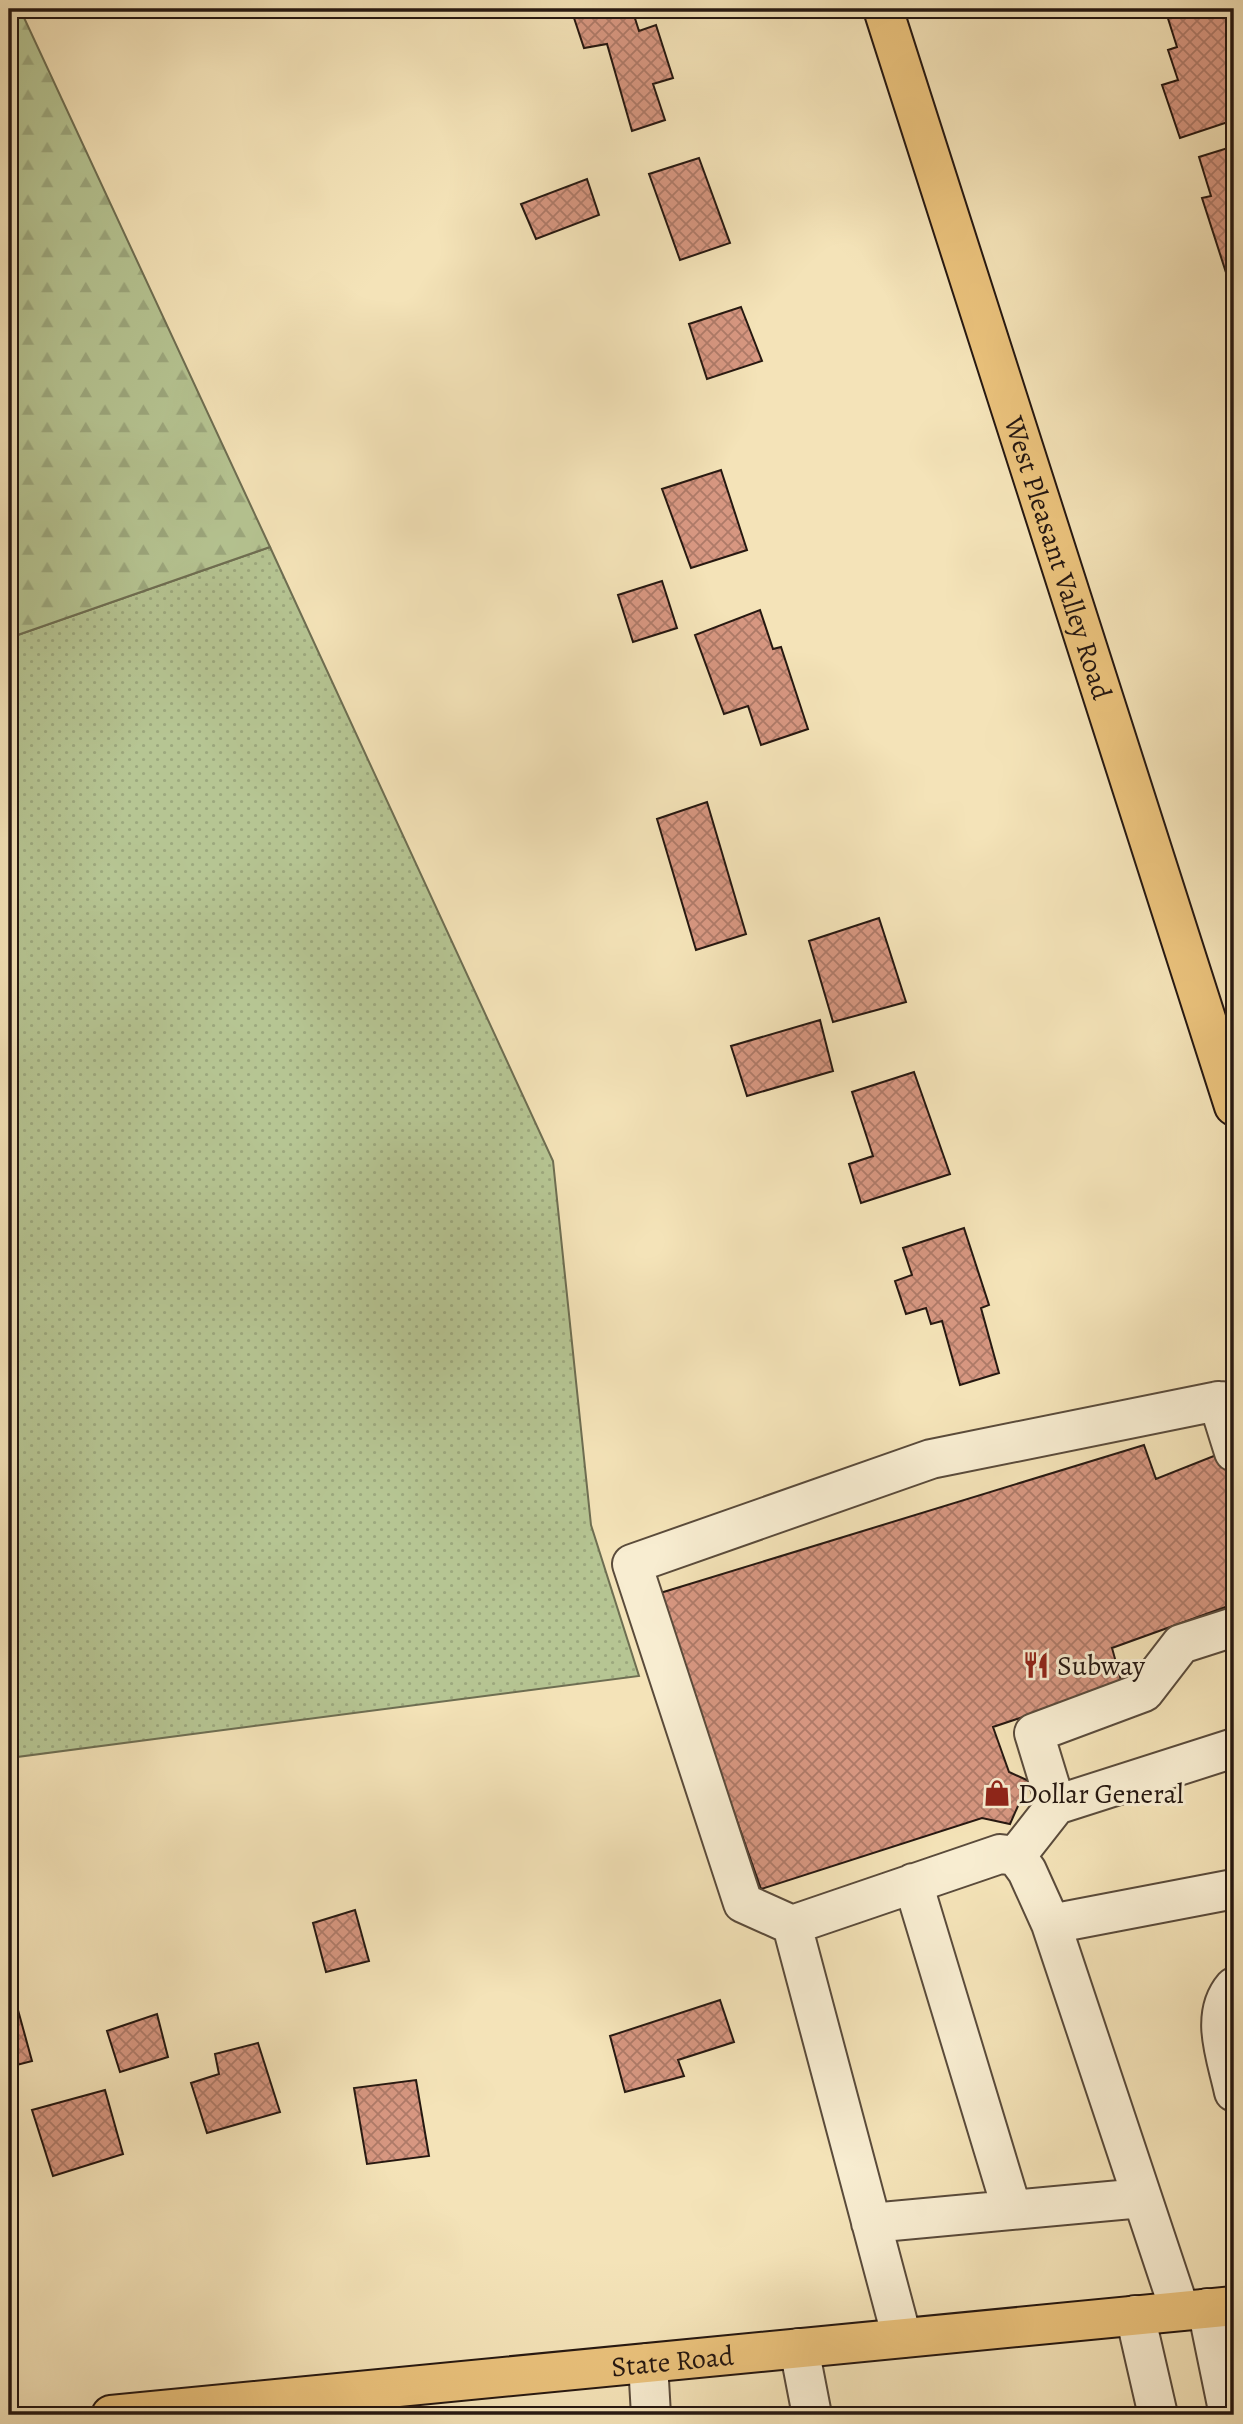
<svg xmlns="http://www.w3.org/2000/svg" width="1243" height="2424" font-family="Alegreya,serif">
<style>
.grass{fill:url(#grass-dots);stroke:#6e6e52;stroke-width:2}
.forest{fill:url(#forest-firs);stroke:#6e6e52;stroke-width:2}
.building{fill:url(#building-cross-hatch);stroke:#261811;stroke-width:2}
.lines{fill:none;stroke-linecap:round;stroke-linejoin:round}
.minor-casing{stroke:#5a4b3b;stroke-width:42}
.major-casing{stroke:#261811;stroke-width:42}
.minor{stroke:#f8edd1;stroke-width:38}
.major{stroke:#eac27c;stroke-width:38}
.labels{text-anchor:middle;stroke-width:6;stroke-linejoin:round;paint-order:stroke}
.street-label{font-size:28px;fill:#261811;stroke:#f8edd1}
.poi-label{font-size:28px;fill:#261811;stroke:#f8edd1;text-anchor:start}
</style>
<defs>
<pattern id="grass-dots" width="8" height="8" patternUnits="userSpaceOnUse" patternTransform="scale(1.75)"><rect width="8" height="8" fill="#b6c593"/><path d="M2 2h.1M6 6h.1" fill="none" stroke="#9ca87e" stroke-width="1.8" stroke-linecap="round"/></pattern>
<pattern id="forest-firs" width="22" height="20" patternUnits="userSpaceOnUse" patternTransform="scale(1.75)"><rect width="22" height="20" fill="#b6c593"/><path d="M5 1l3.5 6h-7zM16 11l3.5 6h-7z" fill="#9ca87e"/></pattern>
<pattern id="building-cross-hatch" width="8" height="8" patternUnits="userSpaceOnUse" patternTransform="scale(1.75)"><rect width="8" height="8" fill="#d79781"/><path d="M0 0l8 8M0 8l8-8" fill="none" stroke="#ae7a68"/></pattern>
</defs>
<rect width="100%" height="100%" fill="#f4e3b8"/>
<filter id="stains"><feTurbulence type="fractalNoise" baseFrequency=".00286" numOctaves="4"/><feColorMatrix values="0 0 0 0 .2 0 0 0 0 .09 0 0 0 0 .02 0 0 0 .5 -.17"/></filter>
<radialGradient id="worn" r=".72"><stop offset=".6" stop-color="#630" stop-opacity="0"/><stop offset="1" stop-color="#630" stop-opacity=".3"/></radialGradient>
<path class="grass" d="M270 547 553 1161 591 1525 639 1676 9 1758V638Z"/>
<path class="forest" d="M9 9H20L270 547 9 638Z"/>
<path class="building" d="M602 9H632L639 31 656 25 673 78 653 84 665 120 632 131 607 44 584 48 574 18Z
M1165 9H1225L1234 39V120L1180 138 1162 85 1178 80 1168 50 1177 47Z
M1234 146V284L1230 285 1202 198 1211 196 1199 157Z
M699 158 730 243 680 260 649 174Z
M587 179 599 215 536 239 521 204Z
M741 307 762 361 707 379 689 324Z
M721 470 747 550 691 568 662 489Z
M662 581 677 628 633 642 618 595Z
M760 610 773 649 781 647 808 729 761 745 748 706 724 714 695 635Z
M707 802 746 934 696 950 657 819Z
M879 918 906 1002 833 1022 809 941Z
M820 1020 833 1071 747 1096 731 1046Z
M914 1072 950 1174 861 1203 849 1164 873 1156 852 1092Z
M964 1228 989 1305 981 1308 999 1373 960 1385 942 1321 931 1324 926 1308 906 1314 895 1281 912 1275 903 1248Z
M1144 1445 1156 1479 1234 1448V1604L1112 1648 1122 1684 993 1727 1009 1772 1029 1781 1010 1824 982 1818 761 1889 657 1594Z
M355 1910 369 1961 326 1972 313 1923Z
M720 2000 734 2042 678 2060 684 2076 625 2092 610 2036Z
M18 2010 32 2061 9 2067V2013Z
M157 2014 168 2057 120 2072 107 2031Z
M258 2043 280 2112 207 2133 191 2083 219 2074 215 2054Z
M416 2080 429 2156 367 2164 354 2088Z
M105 2090 123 2154 53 2176 32 2110Z"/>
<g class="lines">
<defs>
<path id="minor" d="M1218 1401 1234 1452
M1056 1805 1234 1748
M1016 1856 1056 1805 1034 1733 1144 1692 1181 1644 1234 1627
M913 1883 1012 2210
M792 1925 1000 1854 1016 1856 1027 1871 1051 1924
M1234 1987C1209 2016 1227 2058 1234 2092
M871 2223 1142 2198
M1207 2308 1229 2415
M1180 2311 1051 1924 1234 1889
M1135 2315 1158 2415
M902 2338 792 1925 743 1903 632 1564 931 1459 1218 1401 1234 1402
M799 2348 812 2415
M648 2363 651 2415"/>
<g id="major">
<path id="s1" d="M883 9 1234 1106"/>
<path id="s2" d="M111 2415 1234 2306"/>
</g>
</defs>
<use href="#minor" class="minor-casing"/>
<use href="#major" class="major-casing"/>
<use href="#minor" class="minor"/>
<use href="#major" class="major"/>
</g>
<defs>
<symbol id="restaurant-bare" viewBox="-9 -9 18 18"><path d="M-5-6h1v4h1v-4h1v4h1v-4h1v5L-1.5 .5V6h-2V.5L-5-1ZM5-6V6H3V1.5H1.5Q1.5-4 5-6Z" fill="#8f2418" stroke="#f8edd1" stroke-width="2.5" paint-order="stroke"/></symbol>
<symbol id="shop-bare" viewBox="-9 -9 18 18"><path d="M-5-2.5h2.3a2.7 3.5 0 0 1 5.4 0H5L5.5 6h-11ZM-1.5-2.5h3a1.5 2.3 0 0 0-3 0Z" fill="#8f2418" stroke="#f8edd1" stroke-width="2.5" paint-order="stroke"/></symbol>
</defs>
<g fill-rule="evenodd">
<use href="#restaurant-bare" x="1017" y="1646" width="38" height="38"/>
<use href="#shop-bare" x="978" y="1774" width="38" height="38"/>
</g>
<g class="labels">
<g class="street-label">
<text dy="10" stroke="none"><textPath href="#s1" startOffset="576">West Pleasant Valley Road</textPath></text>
<text dy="10" stroke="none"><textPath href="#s2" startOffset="564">State Road</textPath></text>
</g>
<g class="poi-label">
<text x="1057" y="1675">Subway</text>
<text x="1018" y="1803">Dollar General</text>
</g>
</g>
<rect width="1243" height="2424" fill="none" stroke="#f4e3b8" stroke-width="35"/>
<rect x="10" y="10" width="1222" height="2403" fill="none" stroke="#261811" stroke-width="3.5"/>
<rect x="18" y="18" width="1208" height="2389" fill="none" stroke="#261811" stroke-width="2"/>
<rect width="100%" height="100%" filter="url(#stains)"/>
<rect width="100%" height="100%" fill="url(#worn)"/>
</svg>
